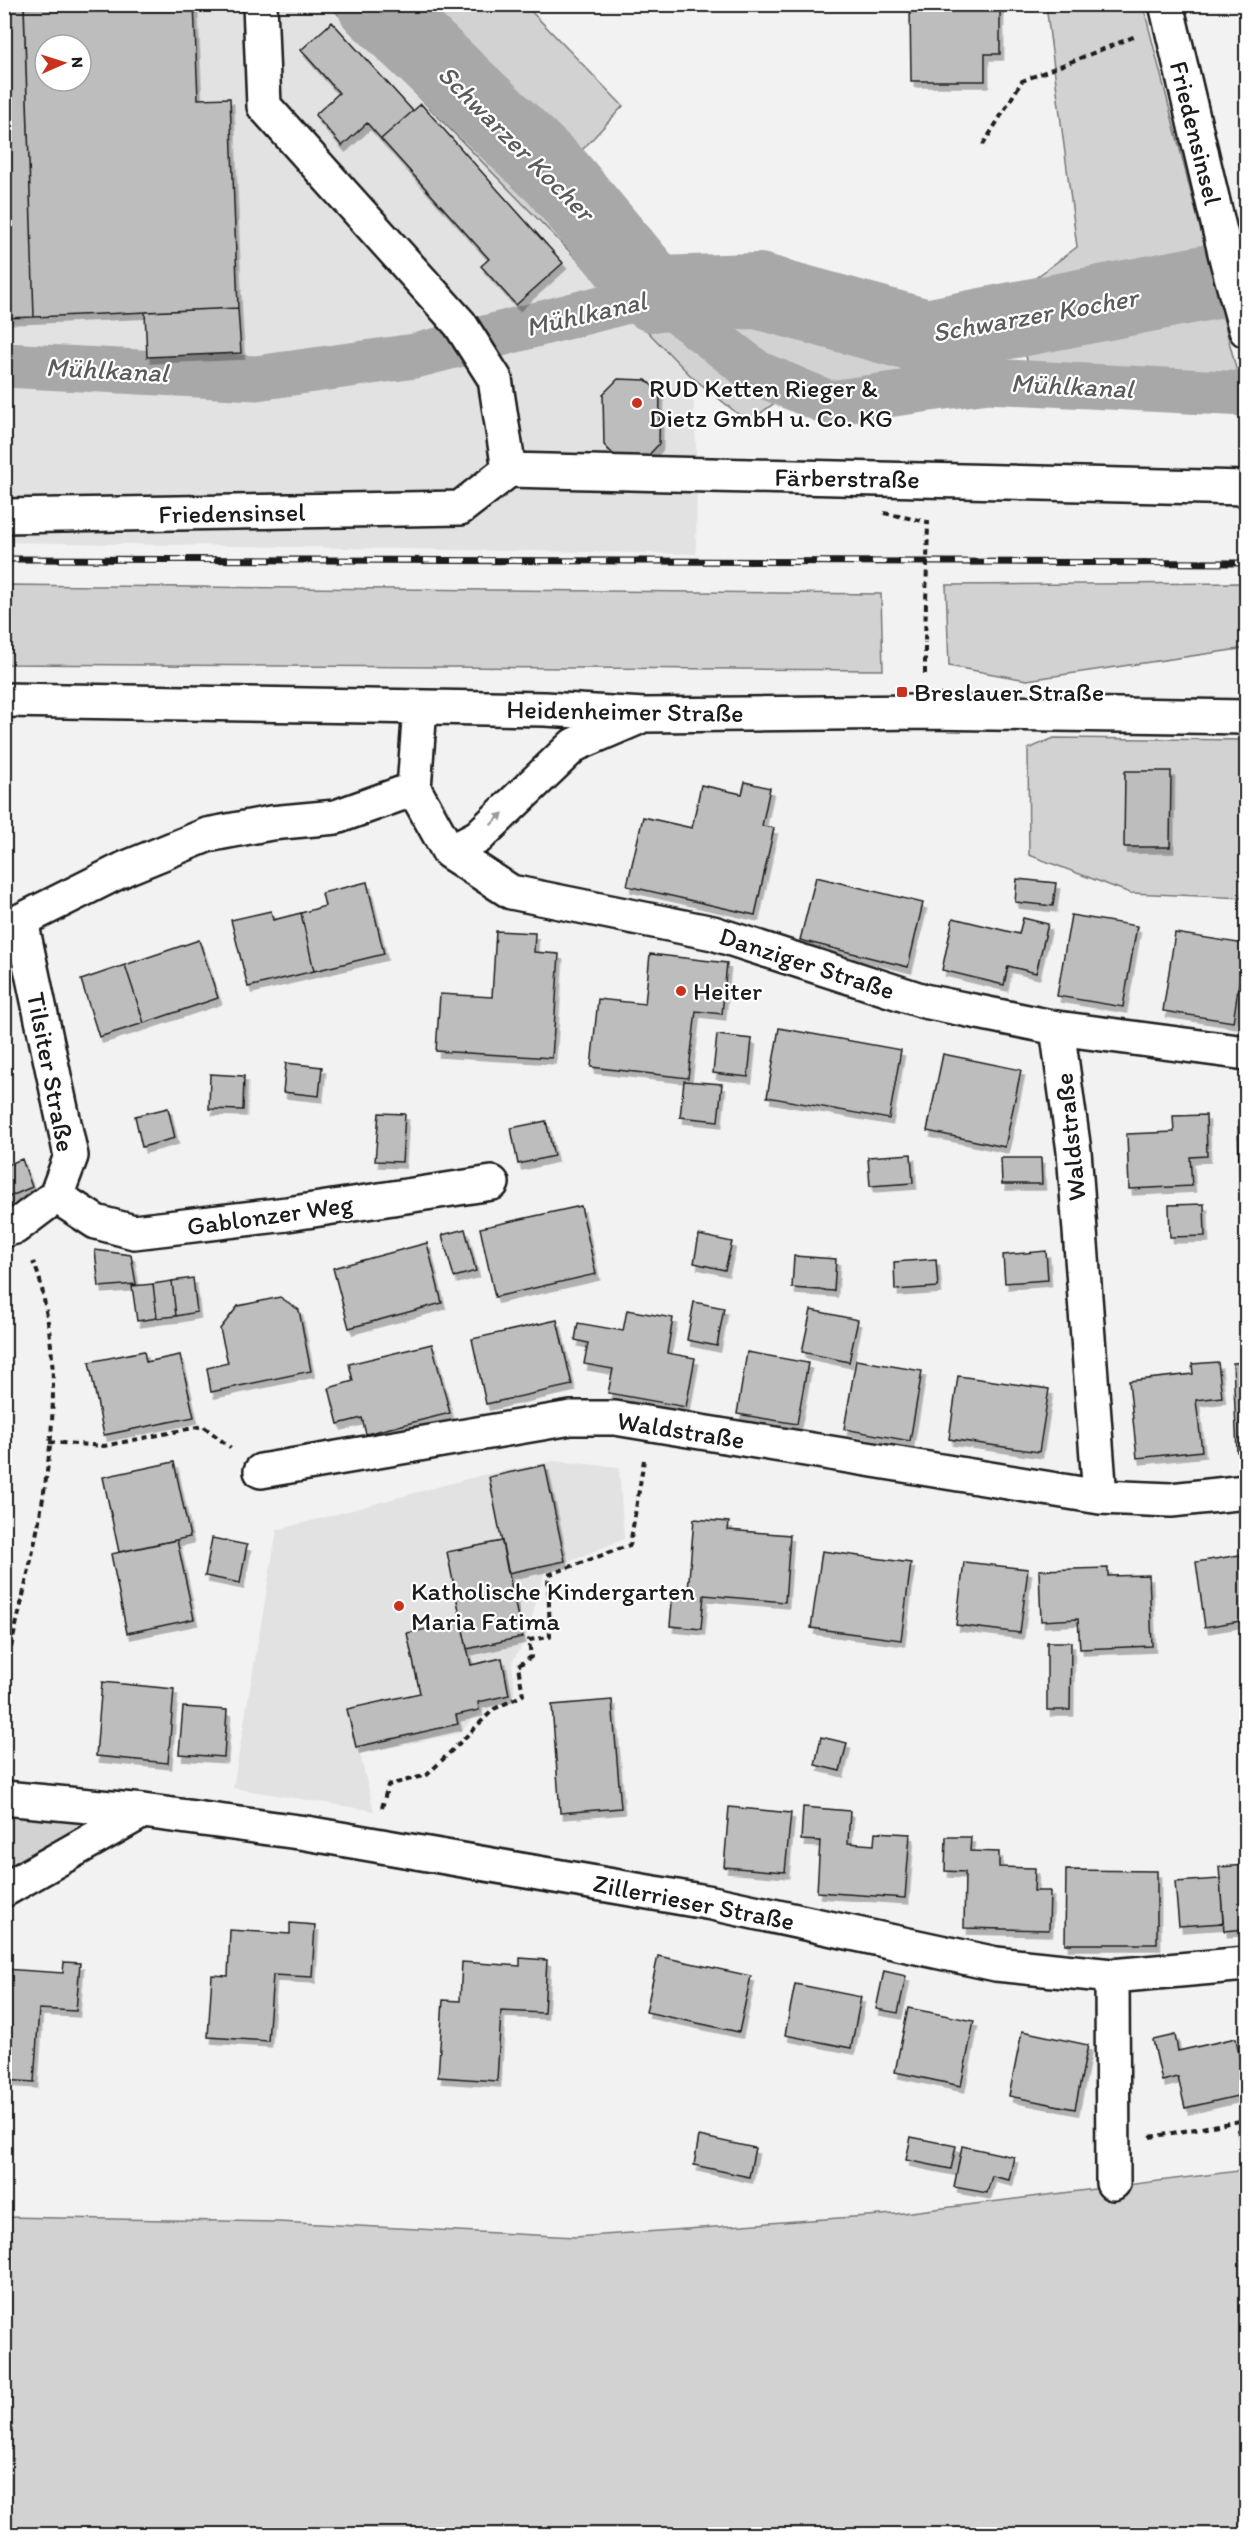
<svg xmlns="http://www.w3.org/2000/svg" width="1251" height="2539" font-family="Itim,sans-serif">
<style>
.built{fill:#e2e2e2;fill-rule:evenodd}
.green{fill:#d2d2d2;stroke:#777;stroke-width:1.5}
.lines{fill:none;stroke-linecap:round;stroke-linejoin:round}
.canal{stroke:#a8a8a8;stroke-width:45}
.river{stroke:#a8a8a8;stroke-width:76}
.building{fill:#bdbdbd;stroke:#1c1c1c;stroke-width:1.5;fill-rule:evenodd;filter:url(#shadow)}
.minor-casing{stroke:#1c1c1c;stroke-width:38}
.path{stroke:#1c1c1c;stroke-width:4;stroke-dasharray:6 4.5;stroke-linecap:butt}
.minor{stroke:#fff;stroke-width:33}
.rail-casing{stroke:#1c1c1c;stroke-width:7}
.rail{stroke:#fff;stroke-width:4.5;stroke-dasharray:14;stroke-linecap:butt}
.path-bridge{stroke:#1c1c1c;stroke-width:4;stroke-dasharray:6 4.5;stroke-linecap:butt}
.oneway{fill:#999}
.poi-dot{fill:#c8321e;stroke:#fff;stroke-width:2}
.labels{text-anchor:middle;stroke-width:4.5;stroke-linejoin:round;paint-order:stroke}
.street-label{font-size:26px;fill:#1c1c1c;stroke:#fff}
.poi-label{font-size:26px;fill:#1c1c1c;stroke:#fff;text-anchor:start}
.water-label{font-size:27px;font-style:italic;fill:#5b5b5b;stroke:#fff}
</style>
<defs>
<filter id="shadow"><feDropShadow dx="3.5" dy="6" stdDeviation="0" flood-color="#0004"/></filter>
</defs>
<rect width="100%" height="100%" fill="#f2f2f2"/>
<filter id="ink" filterUnits="userSpaceOnUse"><feTurbulence type="fractalNoise" baseFrequency=".0167" numOctaves="2"/><feDisplacementMap in="SourceGraphic" scale="12" xChannelSelector="R" yChannelSelector="G"/><feConvolveMatrix kernelMatrix="1 2 1 2 8 2 1 2 1" color-interpolation-filters="sRGB"/></filter>
<g filter="url(#ink)">
<path class="built" d="M5 5H329L692 377 697 462 696 554 5 542ZM45 45H81V81H45Z
M554 1461 619 1467 624 1539 545 1571 525 1641 512 1662 515 1694 473 1718 460 1733 360 1754 374 1811 233 1788 277 1530 478 1476Z"/>
<path class="green" d="M329 5H525L623 106 557 177 651 274 748 275 822 301 901 318 903 389 796 388 748 422 692 377Z
M1046 5H1143L1237 372 1030 376 1014 294 1077 247Z
M1246 583V648L1027 680 949 666 946 585Z
M5 585 881 594 883 670 5 664Z
M1054 738 1246 740V898L1130 893 1029 855 1028 749Z
M12 1798 143 1811 5 1890V1845Z
M1246 2170V2534H5V2217L278 2222 575 2237 895 2214Z"/>
<g class="lines">
<path class="canal" d="M4 365 256 378 415 356 655 294 757 373 829 403 988 381 1246 394"/>
<path class="river" d="M375 4 557 177 655 294 758 291 926 337 1246 275"/>
</g>
<path class="building" d="M4 4H24L34 317 4 318Z
M101 4H194L198 99 230 98 238 308 34 317 24 8ZM45 45H81V81H45Z
M931 4H1000V54H985V81H911L910 6Z
M332 22 413 111 381 139 367 123 342 146 315 115 339 93 301 50Z
M421 104 563 263 516 305 481 266 489 259 381 139Z
M238 308 241 353 147 357 145 312Z
M618 379 646 380 660 393 659 444 645 459H618L604 445 603 394Z
M1125 771H1171L1170 847H1124Z
M745 782 770 788 762 826 774 828 755 915 627 886 643 817 692 828 701 785 742 794Z
M816 877 923 903 908 967 800 940Z
M1017 879 1056 883 1053 906 1015 902Z
M367 882 384 954 314 971 301 913 325 906 322 893Z
M271 911 273 920 301 913 314 971 248 987 231 920Z
M1071 915 1137 926 1123 1007 1057 996Z
M953 918 1019 934 1023 918 1048 924 1036 973 1008 966 1004 985 942 970Z
M496 931 535 933 534 952 559 954 552 1058 436 1051 440 994 492 997Z
M1175 933 1245 944 1233 1022 1163 1011Z
M199 940 218 998 144 1023 125 965Z
M650 954 727 963 722 1014 696 1011 688 1078 591 1067 598 999 645 1004Z
M125 965 144 1023 99 1037 81 980Z
M779 1028 901 1050 889 1119 767 1097Z
M717 1035 752 1039 748 1077 713 1073Z
M943 1054 1021 1070 1005 1147 927 1131Z
M286 1063 322 1067 319 1096 283 1092Z
M210 1074 244 1076 243 1110 209 1109Z
M684 1081 722 1084 718 1121 680 1117Z
M168 1108 175 1138 142 1147 135 1116Z
M379 1113 405 1114 402 1162 375 1161Z
M1206 1115 1207 1156 1190 1157 1192 1186 1129 1189 1127 1134 1174 1132 1173 1116Z
M546 1121 554 1156 518 1164 511 1128Z
M1246 1126V1186H1240L1238 1127Z
M911 1154 913 1183 870 1186 868 1157Z
M1001 1158H1041L1042 1184H1002Z
M22 1159 32 1187 4 1199V1166Z
M1204 1204 1205 1236 1170 1237 1169 1205Z
M581 1206 596 1274 495 1297 480 1228Z
M465 1229 476 1271 454 1277 442 1235Z
M699 1235 732 1242 725 1270 694 1263Z
M427 1243 442 1303 349 1328 333 1268Z
M95 1250 131 1255 136 1284 99 1287Z
M1046 1251 1048 1280 1005 1283 1003 1255Z
M794 1256 836 1259 834 1291 792 1288Z
M936 1259 938 1287 895 1290 894 1262Z
M193 1278 197 1312 176 1316 172 1281Z
M172 1281 176 1316 157 1318 153 1284Z
M153 1284 157 1318 137 1321 132 1286Z
M280 1297 299 1310 311 1371 211 1392 207 1368 228 1363 220 1329 238 1306Z
M694 1302 724 1308 717 1346 687 1340Z
M627 1310 673 1318 667 1353 695 1358 686 1407 608 1393 613 1369 584 1364 588 1343 575 1340 578 1323 623 1331Z
M811 1310 858 1320 849 1362 802 1352Z
M557 1320 572 1385 486 1404 472 1339Z
M432 1344 450 1413 366 1434 362 1418 338 1424 329 1388 353 1381 349 1364Z
M144 1351 146 1362 180 1355 194 1417 104 1435 89 1362Z
M747 1352 808 1363 797 1424 737 1414Z
M856 1360 922 1371 910 1441 844 1429Z
M1218 1362 1222 1397 1196 1400 1202 1451 1137 1458 1129 1381 1193 1374 1192 1364Z
M1246 1362V1452H1237L1233 1363Z
M958 1376 1049 1389 1039 1452 949 1439Z
M174 1462 190 1537 119 1552 103 1477Z
M545 1465 565 1561 508 1573 489 1477Z
M694 1519 729 1522 728 1530 790 1535 785 1602 704 1595 701 1629 670 1626 673 1590 688 1591Z
M212 1538 247 1545 240 1583 205 1576Z
M177 1540 194 1619 127 1633 111 1554Z
M502 1541 522 1637 467 1649 447 1552Z
M822 1551 911 1563 901 1640 811 1628Z
M1246 1554V1620L1205 1627 1196 1562Z
M964 1562 1028 1569 1020 1633 956 1625Z
M1108 1568V1576L1149 1575 1152 1646 1080 1649 1078 1619 1041 1621 1039 1570Z
M461 1622 471 1665 502 1658 509 1695 478 1702 479 1710 456 1715 458 1724 356 1747 347 1709 420 1693 407 1633Z
M1047 1642H1071L1070 1710H1047Z
M102 1682 174 1689 168 1763 96 1756Z
M612 1700 621 1808 560 1813 552 1705Z
M183 1707 227 1710 224 1757 179 1754Z
M821 1737 847 1743 840 1771 815 1765Z
M729 1807 791 1813 785 1872 724 1867Z
M803 1807 850 1811 848 1843 874 1845 875 1832 910 1834 905 1898 817 1892 820 1841 801 1840Z
M946 1837H971L970 1851 999 1852V1867L1035 1868 1034 1891H1050L1049 1930 964 1928 965 1872 945 1871Z
M1246 1865V1929L1224 1931 1219 1867Z
M1066 1870 1157 1871V1944H1065Z
M1220 1879 1223 1923 1179 1926 1175 1882Z
M290 1923 315 1925 312 1977 273 1975 268 2041 208 2037 212 1975 228 1976 230 1930 290 1934Z
M658 1956 751 1976 739 2032 646 2012Z
M520 1958 547 1960 544 2013 501 2011 497 2081 438 2077 443 2000 460 2001 462 1962 520 1966Z
M64 1962 80 1963 76 2011 39 2009 34 2082 4 2080V1969L63 1973Z
M884 1971 906 1976 898 2013 876 2009Z
M795 1984 861 1997 851 2048 785 2035Z
M908 2008 974 2021 961 2086 895 2072Z
M1022 2031 1088 2045 1075 2109 1009 2096Z
M1175 2035 1178 2051 1236 2038 1246 2094 1185 2108 1178 2077 1162 2081 1153 2040Z
M1246 2128V2158L1243 2159 1237 2130Z
M699 2136 755 2148 749 2177 694 2165Z
M911 2137 956 2146 951 2169 906 2160Z
M962 2146 1014 2157 1009 2180 992 2176 987 2193 954 2187Z"/>
<g class="lines">
<defs>
<path id="minor" d="M260 4 264 106 460 324 495 379 509 470
M1166 4 1227 261 1246 330
M4 516 460 508 509 470 1246 488
M4 700 545 709 644 715 924 712 1246 717
M414 789 449 852 511 892 713 933 924 1001 1057 1028 1246 1053
M414 789 420 707
M449 852 478 837 574 745 637 718
M4 929 126 868 207 835 271 823 336 817 414 789
M1057 1028 1074 1151 1100 1497
M56 1196 96 1222 134 1232 287 1214 492 1183
M4 1230 15 1227 56 1196 71 1156 21 921
M261 1471 571 1418H615L1100 1497 1171 1500 1246 1492
M4 1798 143 1811 306 1833 712 1903 996 1964 1112 1976 1246 1964
M4 1890 143 1811
M1112 1976 1113 2183"/>
</defs>
<use href="#minor" class="minor-casing"/>
<path class="path" d="M983 145 1022 81 1136 36
M925 674V642
M49 1442 104 1446 203 1426 231 1448
M4 1678C30 1560 69 1432 46 1311 43 1294 41 1278 33 1262
M382 1808 388 1785 427 1775 494 1709 523 1695 518 1666 531 1657 529 1640 550 1637 548 1575 630 1545 644 1460
M1150 2137 1246 2120"/>
<use href="#minor" class="minor"/>
<defs>
<path id="rail" d="M4 559 1246 563"/>
</defs>
<use href="#rail" class="rail-casing"/>
<use href="#rail" class="rail"/>
<path class="path-bridge" d="M884 513 928 522 925 642"/>
</g>
<defs><path id="oneway-solid" d="M-6-.8H1V-3.2L6.5 0L1 3.2V.8H-6Z" transform="scale(1.5)"/></defs>
<use class="oneway" href="#oneway-solid" transform="translate(497 819) rotate(-44)"/>
</g>
<g class="poi-dot">
<circle cx="637" cy="403" r="6"/>
<rect x="896" y="686" width="12" height="12" rx="3"/>
<circle cx="681" cy="991" r="6"/>
<circle cx="399" cy="1606" r="6"/>
</g>
<g class="labels">
<g class="street-label">
<text transform="translate(1196 133) rotate(76)" y="9">Friedensinsel</text>
<text transform="translate(847 478) rotate(1)" y="9">Färberstraße</text>
<text transform="translate(232 513) rotate(-1)" y="9">Friedensinsel</text>
<text transform="translate(625 711) rotate(1)" y="9">Heidenheimer Straße</text>
<text transform="translate(807 963) rotate(18)" y="9">Danziger Straße</text>
<text transform="translate(51 1072) rotate(79)" y="9">Tilsiter Straße</text>
<text transform="translate(1070 1137) rotate(-96)" y="9">Waldstraße</text>
<text transform="translate(270 1215) rotate(-8)" y="9">Gablonzer Weg</text>
<text transform="translate(681 1430) rotate(9)" y="9">Waldstraße</text>
<text transform="translate(694 1902) rotate(11)" y="9">Zillerrieser Straße</text>
</g>
<g class="poi-label">
<text x="649" y="397">RUD Ketten Rieger &amp;<tspan x="649" dy="30">Dietz GmbH u. Co. KG</tspan></text>
<text x="914" y="701">Breslauer Straße</text>
<text x="693" y="1000">Heiter</text>
<text x="411" y="1600">Katholische Kindergarten<tspan x="411" dy="30">Maria Fatima</tspan></text>
</g>
<g class="water-label">
<text transform="translate(516 143) rotate(45)" y="9">Schwarzer Kocher</text>
<text transform="translate(586 314) rotate(-13)" y="9">Mühlkanal</text>
<text transform="translate(1035 315) rotate(-10)" y="9">Schwarzer Kocher</text>
<text transform="translate(107 370) rotate(3)" y="9">Mühlkanal</text>
<text transform="translate(1072 386) rotate(3)" y="9">Mühlkanal</text>
</g>
</g>
<rect width="1251" height="2539" fill="none" stroke="#fff" stroke-width="24"/>
<rect x="12" y="12" width="1227" height="2515" fill="none" stroke="#1c1c1c" stroke-width="2" filter="url(#ink)"/>
<g transform="translate(63 63) rotate(87)"><circle r="28" fill="#ffffff" stroke="#a4a4a4" stroke-width="1.5"/>
<path d="M0-4.5L10 22L0 15L-10 22Z" fill="#c8321e"/>
<text y="-9" font-size="16" font-weight="bold" text-anchor="middle" fill="#1c1c1c">N</text>
</g>
</svg>
